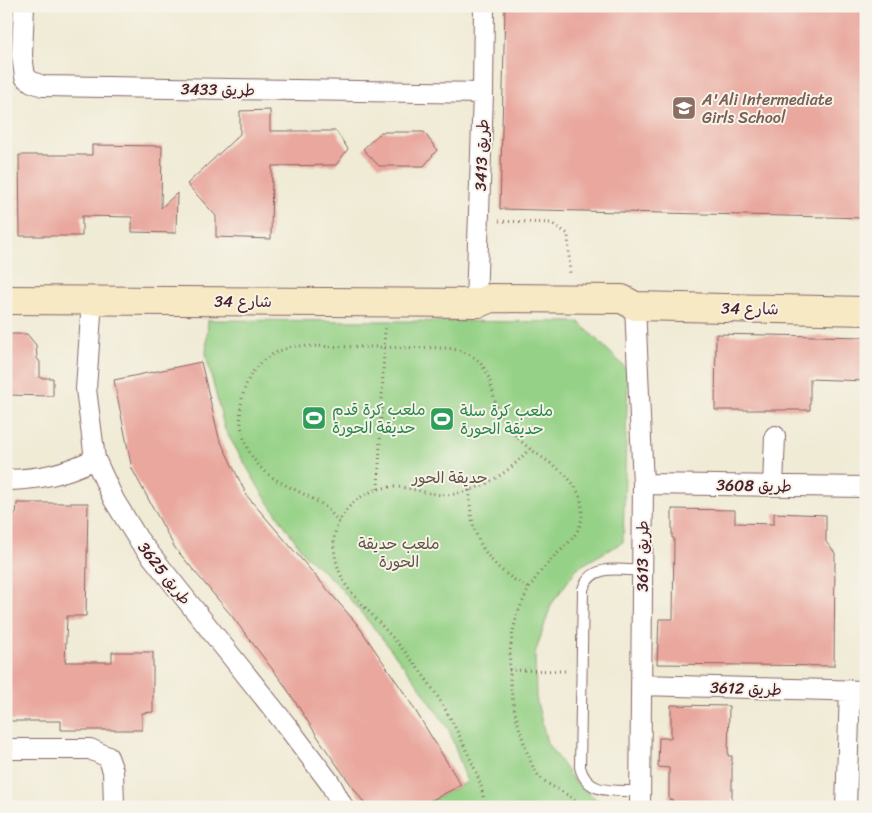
<svg xmlns="http://www.w3.org/2000/svg" width="872" height="813" font-family="Sriracha,'Playpen Sans Arabic',sans-serif">
<style>
.green{fill:#95d186;stroke:#707858}
.building{fill:#e9a79e}
.lines{fill:none;stroke-linecap:round;stroke-linejoin:round}
.lane-casing{stroke:#846666;stroke-width:12}
.street-casing{stroke:#846666;stroke-width:22}
.secondary-casing{stroke:#846666;stroke-width:30}
.path{stroke:#846666;stroke-width:3;stroke-dasharray:1 4;stroke-linecap:butt}
.lane{stroke:#fff;stroke-width:10}
.street{stroke:#fff;stroke-width:20}
.secondary{stroke:#f6e9c3;stroke-width:28}
.labels{text-anchor:middle;stroke-width:4;stroke-linejoin:round;paint-order:stroke}
.street-label{font-size:16px;fill:#4a1f2b;stroke:#f7f3e8}
.education-label{font-size:16px;fill:#785e54;stroke:#f7f3e8;text-anchor:start}
.leisure-label{font-size:16px;fill:#27864d;stroke:#f7f3e8;text-anchor:start}
.park-label{font-size:16px;fill:#605446;stroke:#f7f3e8}
</style>
<rect width="100%" height="100%" fill="#f7f3e8"/>
<filter id="ink" filterUnits="userSpaceOnUse"><feTurbulence type="fractalNoise" baseFrequency=".02" numOctaves="2"/><feDisplacementMap in="SourceGraphic" scale="10" xChannelSelector="R" yChannelSelector="G"/><feConvolveMatrix kernelMatrix="1 2 1 2 8 2 1 2 1" color-interpolation-filters="sRGB"/></filter>
<filter id="wash" filterUnits="userSpaceOnUse"><feTurbulence type="fractalNoise" baseFrequency=".0096" numOctaves="4" result="noise"/><feDisplacementMap in="SourceGraphic" scale="20" xChannelSelector="R" yChannelSelector="G"/><feGaussianBlur stdDeviation="1.12" result="paint"/><feColorMatrix in="noise" values="0 0 0 0 0 0 0 0 0 0 0 0 0 0 0 0 0 1.4 0 .05"/><feComposite in="paint" operator="in"/></filter>
<g filter="url(#wash)">
<rect width="100%" height="100%" fill="#f0ebd5"/>
<path class="green" d="M208 320 579 322 628 370 623 542 577 568 551 605 535 654 536 698 547 743 575 782 606 807H419L467 782 449 730 418 684 378 633 336 583 305 555 262 493 225 430 206 355Z"/>
<g id="blocks">
<path class="building" d="M505 6H866V218L500 209Z
M270 110V131H336L348 149 336 165 272 166 271 239 216 237V216L187 184 240 134V111Z
M381 132H424L437 150 424 166H379L363 149Z
M92 145 162 146 161 208 177 193 176 233 132 232V217L82 216V236H20L19 155H92Z
M6 334H27L36 345 37 358 40 362V378H53V396L6 395Z
M716 334 866 337V381L810 379V410H715Z
M201 362 219 438 247 496 357 624 407 697 461 785 419 807H367L327 751 283 683 231 615 175 548 132 469 114 380Z
M17 503H88L86 616H67L65 662H112V652H153V712L142 713V730H61V721H6V514H16Z
M672 509 735 510V523L774 524V513L826 515V542L835 553 834 666 657 664 659 619H673L674 538H672Z
M671 705 729 706 728 756H732V807H673V800H669V768L658 767 659 738H671Z"/>
</g>
</g>
<g filter="url(#ink)">
<use href="#blocks" fill-opacity="0" stroke="#846666" stroke-width="1"/>
<g class="lines">
<defs>
<path id="lane" d="M640 791C616 790 587 796 580 767L583 589C592 563 620 570 642 571"/>
<path id="street" d="M24 6 22 55 25 77 32 82 43 86 483 93
M92 300 86 389 95 459 114 500 138 539 290 730 330 783 343 807
M476 303 483 93 484 6
M635 306 643 484 640 807
M6 480C42 479 63 474 95 459
M643 484 866 487
M773 485 775 436
M641 685 866 691
M6 749H90L108 757 113 771 114 807
M846 807 850 690"/>
<path id="secondary" d="M6 300 479 303 491 298 615 299H622L635 306 866 311"/>
</defs>
<use href="#lane" class="lane-casing"/>
<use href="#street" class="street-casing"/>
<use href="#secondary" class="secondary-casing"/>
<path class="path" d="M499 221 551 223 568 234 570 274
M378 489 385 328
M470 490C468 536 488 568 529 588
M339 522C334 516 329 510 323 505 307 494 288 488 272 477 243 458 234 419 245 388 253 363 271 352 295 346L447 348C459 350 471 353 480 363 493 377 491 395 499 412 503 421 510 429 516 436 538 461 580 471 582 509 584 535 563 546 548 563 505 610 502 672 520 730 524 744 529 760 536 772 547 789 569 790 580 807
M509 670 566 671
M484 807C484 788 476 772 469 756 455 725 438 694 417 667 396 639 370 614 347 587 340 575 335 562 334 547 332 515 360 489 391 487 413 486 433 498 455 494 485 488 510 472 529 449"/>
<use href="#lane" class="lane"/>
<use href="#street" class="street"/>
<use href="#secondary" class="secondary"/>
</g>
</g>
<defs>
<symbol id="school-square" viewBox="-11 -11 22 22"><rect x="-9" y="-9" width="18" height="18" rx="4" fill="#8d6e63" stroke="#f7f3e8"/><path d="M0-5L7-2L0 1L-7-2ZM-4 1L0 2.5L4 1V4Q0 6-4 4Z" fill="#fff"/></symbol>
<symbol id="stadium-square" viewBox="-11 -11 22 22"><rect x="-9" y="-9" width="18" height="18" rx="4" fill="#2e9e5b" stroke="#f7f3e8"/><path d="M0-5a6.5 5 0 1 0 0 10a6.5 5 0 1 0 0-10ZM-3.5-1.8h7v3.6h-7Z" fill="#fff"/></symbol>
</defs>
<g fill-rule="evenodd">
<use href="#school-square" x="670" y="94" width="28" height="28"/>
<use href="#stadium-square" x="300" y="404" width="28" height="28"/>
<use href="#stadium-square" x="428" y="405" width="28" height="28"/>
</g>
<g class="labels">
<g class="street-label">
<text transform="translate(218 89) rotate(1)" y="6">طريق 3433</text>
<text transform="translate(481 155) rotate(-88)" y="6">طريق 3413</text>
<text x="243" y="307">شارع 34</text>
<text transform="translate(750 308) rotate(1)" y="6">شارع 34</text>
<text transform="translate(754 485) rotate(1)" y="6">طريق 3608</text>
<text transform="translate(642 556) rotate(-90)" y="6">طريق 3613</text>
<text transform="translate(165 573) rotate(52)" y="6">طريق 3625</text>
<text transform="translate(746 688) rotate(2)" y="6">طريق 3612</text>
</g>
<g class="education-label">
<text x="702" y="105">A'Ali Intermediate<tspan x="702" dy="18">Girls School</tspan></text>
</g>
<g class="leisure-label">
<text x="332" y="415">ملعب كرة قدم<tspan x="332" dy="18">حديقة الحورة</tspan></text>
<text x="460" y="416">ملعب كرة سلة<tspan x="460" dy="18">حديقة الحورة</tspan></text>
</g>
<g class="park-label">
<text x="450" y="483">حديقة الحور</text>
<text x="399" y="549">ملعب حديقة<tspan x="399" dy="18">الحورة</tspan></text>
</g>
</g>
<rect width="872" height="813" fill="none" stroke="#f7f3e8" stroke-width="25"/>
</svg>
